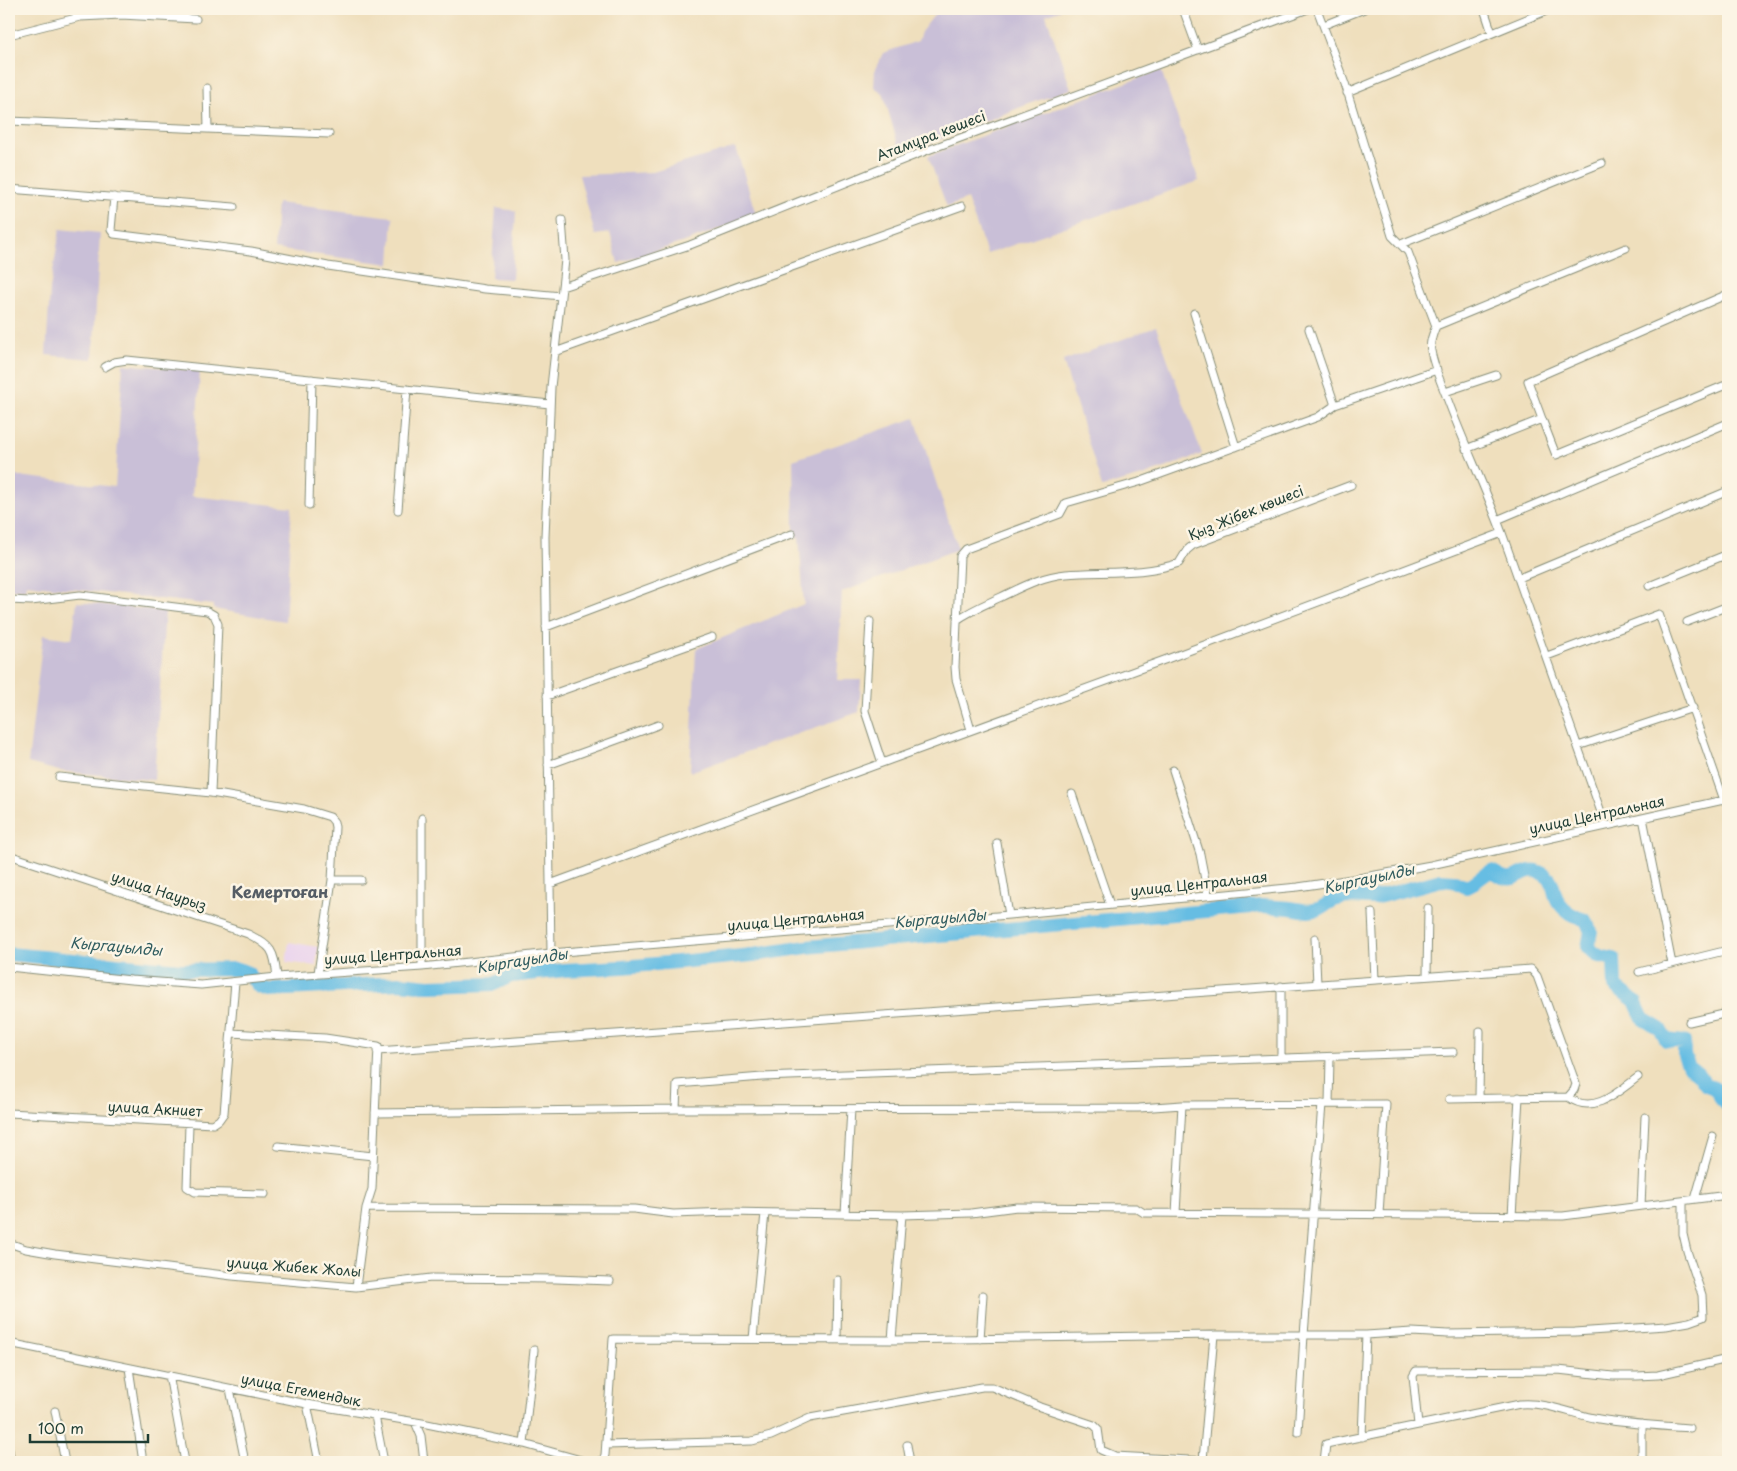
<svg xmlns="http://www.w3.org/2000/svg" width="1737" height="1471" font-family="'Playpen Sans',sans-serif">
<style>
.built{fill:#e9d2ee}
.industrial{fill:#c9bfd7}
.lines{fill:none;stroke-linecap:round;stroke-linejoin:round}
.river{stroke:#66bde3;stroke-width:14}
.street-casing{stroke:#878e78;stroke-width:9}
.street{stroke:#fff;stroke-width:7}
.labels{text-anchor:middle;stroke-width:5;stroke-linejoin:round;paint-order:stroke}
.street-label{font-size:14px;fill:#1f3d34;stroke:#fcf5e5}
.water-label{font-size:15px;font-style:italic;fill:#315d60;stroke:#fcf5e5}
.quarter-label{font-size:16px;font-weight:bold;fill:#555d65;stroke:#fcf5e5}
</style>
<rect width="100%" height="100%" fill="#fcf5e5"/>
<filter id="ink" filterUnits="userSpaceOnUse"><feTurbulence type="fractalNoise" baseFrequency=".02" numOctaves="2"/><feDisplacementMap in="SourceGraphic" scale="10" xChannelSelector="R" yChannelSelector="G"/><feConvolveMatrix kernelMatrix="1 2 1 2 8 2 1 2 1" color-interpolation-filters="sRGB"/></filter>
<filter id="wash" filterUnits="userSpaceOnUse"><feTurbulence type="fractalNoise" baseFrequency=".0096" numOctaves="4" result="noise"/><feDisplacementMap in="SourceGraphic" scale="20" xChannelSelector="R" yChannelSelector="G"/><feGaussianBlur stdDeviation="1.12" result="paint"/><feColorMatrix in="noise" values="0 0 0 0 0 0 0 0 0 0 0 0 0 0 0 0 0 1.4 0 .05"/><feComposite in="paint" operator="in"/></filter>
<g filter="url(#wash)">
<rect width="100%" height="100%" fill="#efdfbd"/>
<path class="built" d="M289 942 318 947 316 966 286 962Z"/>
<path class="industrial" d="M939 9H1062L1046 15 1071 89 1031 103 901 155 883 93 874 87 875 69 883 53 918 41 921 32Z
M1161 70 1199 181 987 254 967 199 947 207 928 156Z
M736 147 756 215 690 240 618 263 610 233 595 235 579 175 653 172Z
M277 203 393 217 390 264 274 249Z
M496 208 516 211 512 279 491 278Z
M60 229 100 233 93 359 46 355 50 289Z
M1156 327 1202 454 1142 476 1102 487 1063 361Z
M123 364 200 371 192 496 292 507 285 621 213 609V605L26 584 25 590 9 589V475L115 487Z
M915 418 958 549 842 592 837 680H861L859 712 690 772 696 649 804 604 799 537 794 539 793 460Z
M77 602 165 611 154 780 59 771 28 763 43 635 72 639Z"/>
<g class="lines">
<path class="river" d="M9 954 181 970 238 969 248 973 259 987 269 990 400 983 429 986 494 984 511 976 565 970 623 967 753 955 807 947 1262 906 1290 908 1308 911 1319 909 1334 900 1348 897 1374 898 1441 880 1453 881 1466 887C1478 882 1481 876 1491 871 1496 873 1501 877 1506 878 1518 881 1526 866 1539 872 1558 880 1550 889 1559 903 1565 912 1575 917 1585 920L1591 931 1588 948 1599 956 1614 959 1615 986 1635 1001 1643 1019 1660 1029 1666 1040 1684 1042V1055L1689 1067 1698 1074 1706 1085 1717 1089 1721 1099 1728 1106"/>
</g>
</g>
<g filter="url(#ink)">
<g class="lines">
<defs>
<path id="street" d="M80 9V17
M1183 9 1198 50
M1317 9 1345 84 1392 236 1408 252 1436 326C1433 334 1429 342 1431 351 1434 367 1441 383 1447 398 1464 444 1485 487 1502 533L1606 826
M1484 9 1492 33
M1324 25 1364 9
M9 35 80 17 121 15 196 19
M207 88 208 129
M1347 93 1551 9
M9 121 329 134
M9 189 234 207
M114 197 111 230 114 234 251 251 328 266 485 289 561 296
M1401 244 1602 163
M562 287 690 245 928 150 1308 9
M1194 313 1236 447
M1436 326 1626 248
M1309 329 1335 405
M555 352 962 206
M105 367 114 362 127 360 550 404
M1445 392 1496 375
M1542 419 1556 455 1728 384
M1466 449 1542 419 1528 381 1728 294
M309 505 312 379
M398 510 407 389
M1497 520 1728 423
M1519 578 1728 491
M1649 586 1728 554
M9 600 31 601 80 595 207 611 214 615 218 624 211 793
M957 620C971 610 986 604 1001 597 1022 587 1042 576 1066 574 1103 571 1144 575 1179 563L1187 550 1193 545 1351 485
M870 621 865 711 882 763
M1687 622 1728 606
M546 627 792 534
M1547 656 1659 614 1724 800
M547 696 712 637
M971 730 956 679 955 667 960 556 966 549 1060 514 1066 503 1139 482 1318 417 1335 405 1437 370
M1578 746 1693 708
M548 765 658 725
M1173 770 1200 854 1208 895
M59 777 211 793 304 809 330 817 334 822 335 827 332 880 318 973
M1072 794 1110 905
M1643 818 1672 964
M997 843 1009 915
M9 855 248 934C272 946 274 950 277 977
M332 880H361
M550 884 1167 659 1502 533
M1372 913 1375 980
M1315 938 1317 984
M551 953 545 537 551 387 565 260 562 220
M9 967 131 980 201 985 277 977 422 967 551 953 1009 915 1298 887 1359 878 1431 865 1728 799
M422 967V818
M1639 972 1728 950
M1427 976 1428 908
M1689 1022 1728 1013
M231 1033 325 1038 378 1046 372 1189 366 1208 356 1287
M377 1051 1531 969 1537 976 1576 1084 1574 1090 1568 1097
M1281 1058V986
M1479 1098 1480 1031
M1449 1099 1568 1097C1593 1116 1618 1092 1638 1077
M1329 1104 1330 1057
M676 1109 677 1084 762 1077 1453 1052
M9 1113 213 1124 219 1120 224 1113 235 982
M375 1113 676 1109 1139 1108 1182 1105 1386 1104 1379 1214
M189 1124 187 1187 195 1192 265 1194
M278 1146 373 1156
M1695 1199 1713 1136
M1641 1206 1645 1117
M366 1208 634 1209 673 1214 730 1212 902 1215 971 1213 1017 1207 1136 1208 1144 1213 1563 1216 1728 1195
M1176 1213 1182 1105
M845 1214 851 1109
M1512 1216 1519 1097
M9 1243 26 1249 55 1254 232 1276 356 1287 431 1278 556 1279 610 1281
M753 1339 765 1213
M980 1339 983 1295
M837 1340 838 1280
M892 1340 902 1215
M9 1343 307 1404 422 1423 524 1444 588 1462
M129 1368 143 1462
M169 1375 185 1462
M230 1389 245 1462
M307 1404 319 1462
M55 1411 65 1462
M375 1416 384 1462
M415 1422 421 1436 424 1462
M1642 1424V1462
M1418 1425 1413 1376 1416 1371 1558 1370 1613 1376H1637L1658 1375 1728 1359
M1298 1432 1304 1335 1322 1104
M1362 1437 1366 1335
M524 1444 534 1350
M606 1445 752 1441 771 1436 810 1418 982 1387H992L1040 1407 1094 1425 1098 1429 1101 1450 1115 1456 1226 1462
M907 1445 910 1462
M9 1450 11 1462
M1203 1460 1214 1335
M602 1462 605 1455 613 1339 892 1340 1214 1335H1366L1412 1332 1448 1334 1575 1332 1666 1326 1689 1322 1703 1317 1702 1295 1687 1251 1683 1234V1201
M1324 1462 1326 1444 1520 1404C1547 1402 1572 1414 1599 1419 1629 1424 1660 1426 1690 1428"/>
</defs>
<use href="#street" class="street-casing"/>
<use href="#street" class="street"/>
</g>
</g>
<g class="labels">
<g class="street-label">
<text transform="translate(931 136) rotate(-21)" y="5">Атамұра көшесі</text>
<text transform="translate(1246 513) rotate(-22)" y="5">Қыз Жібек көшесі</text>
<text transform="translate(1597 815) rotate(-12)" y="5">улица Центральная</text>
<text transform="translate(1199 884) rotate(-6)" y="5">улица Центральная</text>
<text transform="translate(159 891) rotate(18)" y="5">улица Наурыз</text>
<text transform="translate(796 920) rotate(-5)" y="5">улица Центральная</text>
<text transform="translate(393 955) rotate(-4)" y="5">улица Центральная</text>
<text transform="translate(155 1109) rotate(3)" y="5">улица Акниет</text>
<text transform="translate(294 1267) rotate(4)" y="5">улица Жибек Жолы</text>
<text transform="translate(301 1390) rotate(11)" y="5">улица Егемендык</text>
</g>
<g class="water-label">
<text transform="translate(1369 879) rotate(-12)" y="5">Кыргауылды</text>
<text transform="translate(940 919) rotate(-5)" y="5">Кыргауылды</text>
<text transform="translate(116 947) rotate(5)" y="5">Кыргауылды</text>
<text transform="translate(522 961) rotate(-9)" y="5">Кыргауылды</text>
</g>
<g class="quarter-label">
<text x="280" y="898">Кемертоған</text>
</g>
</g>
<rect width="1737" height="1471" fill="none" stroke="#fcf5e5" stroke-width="30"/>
<path d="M30 1434v8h118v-8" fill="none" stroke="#1f3d34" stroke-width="2.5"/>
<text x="38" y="1434" font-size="15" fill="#1f3d34" stroke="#fcf5e5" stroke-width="4" paint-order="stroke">100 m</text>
</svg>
